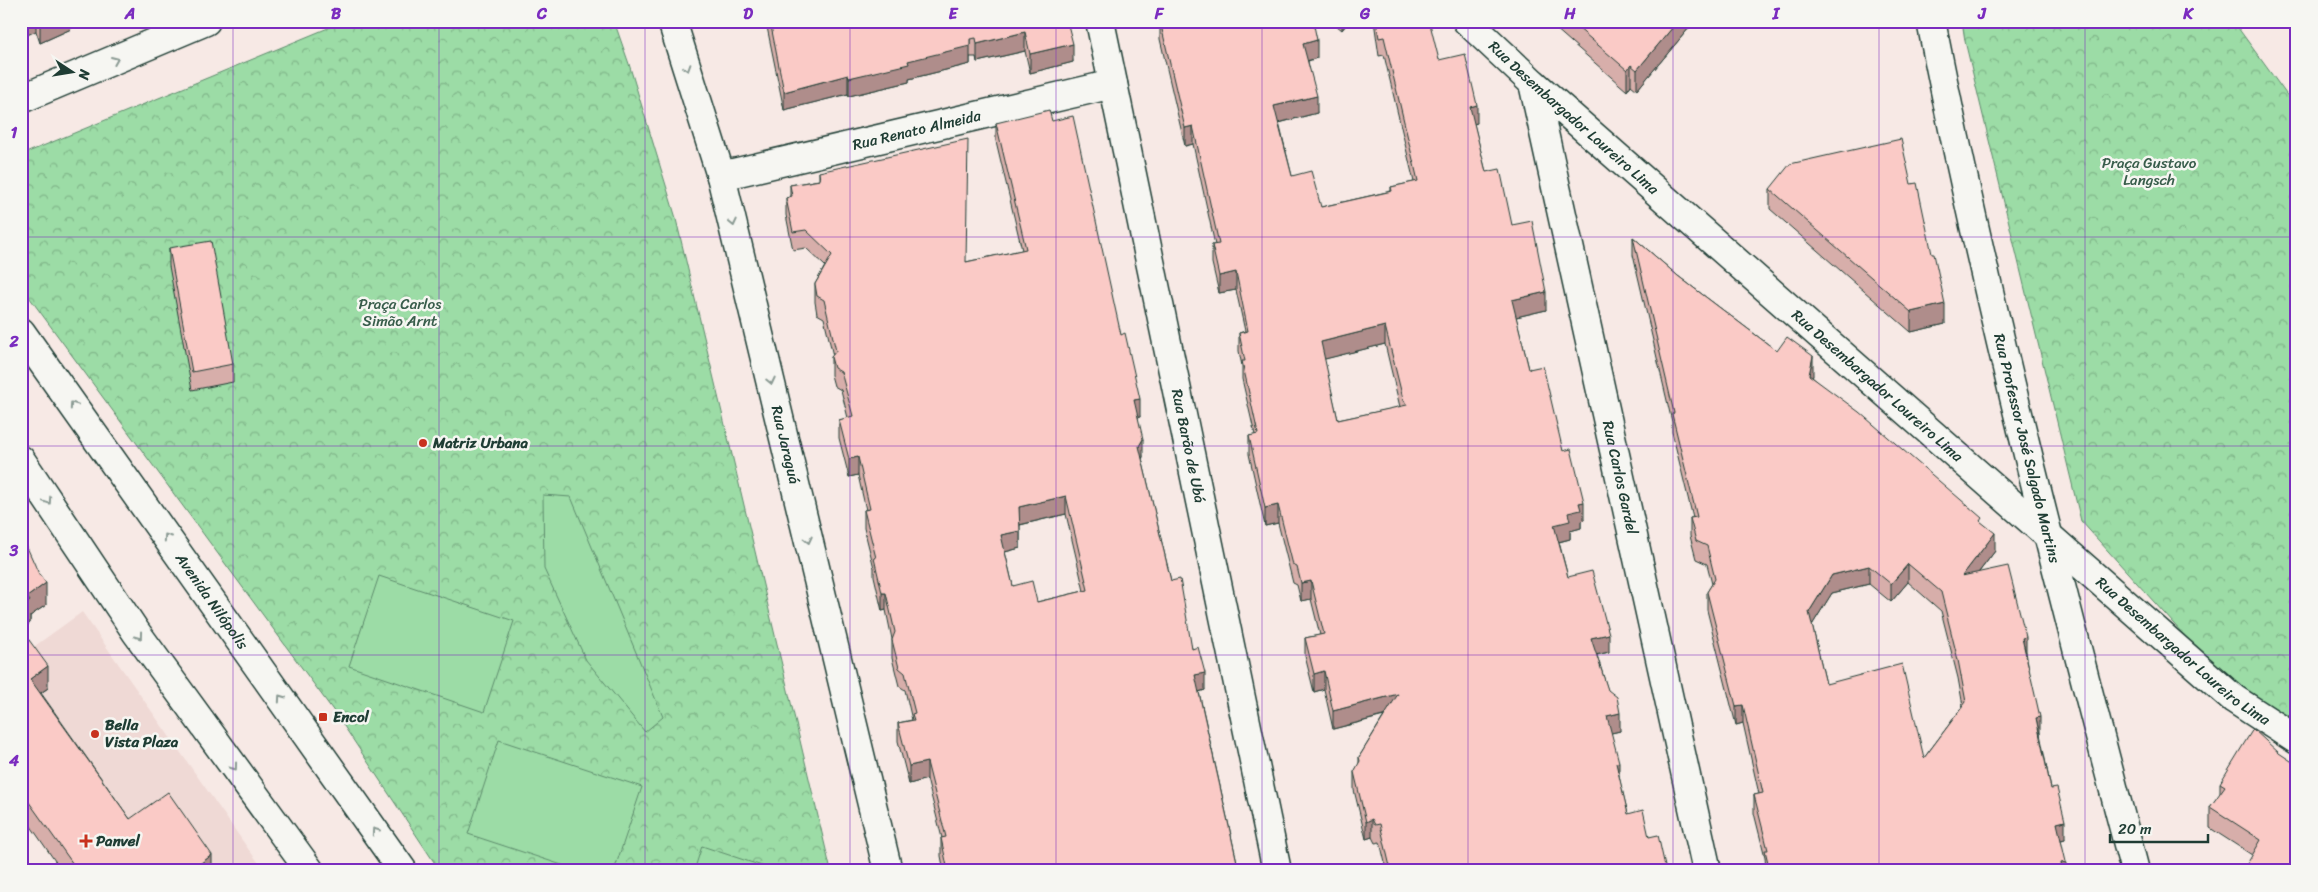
<svg xmlns="http://www.w3.org/2000/svg" width="2318" height="892" font-family="Sriracha,sans-serif">
<style>
.built{fill:#efd9d5}
.forest{fill:url(#forest-crowns);stroke:#5e8c6d}
.pitch{fill:#9cdca6;stroke:#5e8c6d}
.lines{fill:none;stroke-linecap:round;stroke-linejoin:round}
.street-casing{stroke:#1f3d34;stroke-width:31}
.secondary-casing{stroke:#1f3d34;stroke-width:31}
.street{stroke:#f6f6f2;stroke-width:28}
.secondary{stroke:#f6f6f2;stroke-width:28}
.wall{fill:#d7aeaa;stroke:#1f3d34;fill-rule:evenodd}
.shaded-wall{fill:#af8d8b;stroke:#1f3d34}
.building{fill:#facac6;stroke:#1f3d34;fill-rule:evenodd}
.oneway{stroke:#8a9a93}
.grid{fill:none;stroke:#7b2cbf;stroke-width:1;stroke-opacity:0.55}
.poi-dot{fill:#c8321e;stroke:#f6f6f2;stroke-width:2}
.labels{text-anchor:middle;stroke-width:5;stroke-linejoin:round;paint-order:stroke}
.street-label{font-size:15px;fill:#1f3d34;stroke:#f6f6f2}
.park-label{font-size:15px;fill:#385d4b;stroke:#f6f6f2}
.poi-label{font-size:15px;font-weight:bold;fill:#1f3d34;stroke:#f6f6f2;text-anchor:start}
.neatline{fill:none;stroke:#7b2cbf;stroke-width:2}
.grid-label{font-size:16px;text-anchor:middle;font-weight:bold;fill:#7b2cbf}
</style>
<defs>
<pattern id="forest-crowns" width="20" height="18" patternUnits="userSpaceOnUse" patternTransform="scale(1.25)"><rect width="20" height="18" fill="#9cdca6"/><path d="M2 6a3 3 0 1 1 6 0M12 15a3 3 0 1 1 6 0" fill="none" stroke="#7fb488"/></pattern>
</defs>
<rect width="100%" height="100%" fill="#f7e9e5"/>
<filter id="ink" filterUnits="userSpaceOnUse"><feTurbulence type="fractalNoise" baseFrequency=".02" numOctaves="2"/><feDisplacementMap in="SourceGraphic" scale="10" xChannelSelector="R" yChannelSelector="G"/><feConvolveMatrix kernelMatrix="1 2 1 2 8 2 1 2 1" color-interpolation-filters="sRGB"/></filter>
<g filter="url(#ink)">
<path class="built" d="M82 612 249 850 265 871H62L21 812V656Z"/>
<path class="forest" d="M345 21H614L629 64 675 215 831 871H440L338 717 21 286V155Z
M1962 21H2233L2297 109V720L2238 695 2081 521 1965 41Z"/>
<path class="pitch" d="M543 495 571 497 663 717 645 732 586 660 544 569Z
M379 576 514 621 484 712 349 666Z
M499 740 642 787 614 871H580L468 834Z
M702 846 777 871H694Z"/>
<g class="lines">
<defs>
<g id="street">
<path id="s1" d="M672 21 721 176 888 871"/>
<path id="s2" d="M1100 21 1277 871"/>
<path id="s3" d="M1467 21 1533 83 2234 699 2297 740"/>
<path id="s4" d="M1931 21C1987 307 2061 589 2135 871"/>
<path id="s5" d="M1533 83 1707 871"/>
<path d="M21 99 206 21"/>
<path id="s6" d="M721 176 1113 84"/>
</g>
<g id="secondary">
<path id="s7" d="M21 332 403 871"/>
<path d="M21 460 136 632 310 871"/>
</g>
</defs>
<use href="#street" class="street-casing"/>
<use href="#secondary" class="secondary-casing"/>
<use href="#street" class="street"/>
<use href="#secondary" class="secondary"/>
</g>
<path class="wall" d="M21 21H71V29L40 43 36 31Z
M737 21H1067L1073 62 1030 73 1025 51 977 62 976 57H970V64L909 79V82L849 96 848 94 784 110 766 22 738 28Z
M1160 21 1317 58 1308 61 1317 113 1279 123 1292 176 1321 207 1391 191V187L1414 182 1384 55 1379 56 1374 21H1416L1417 25 1477 123 1474 124 1486 172 1512 225 1546 310 1516 317 1529 369 1563 451 1584 520 1581 521V528L1570 531V539L1559 542 1568 577 1609 652 1597 655 1620 731 1611 733 1619 777 1628 814 1649 837 1666 871H1387L1380 842 1375 843 1372 837 1366 839 1354 790V772L1359 764V757L1384 716 1333 729 1324 689 1314 692 1305 656V638L1320 635 1311 599 1301 601 1297 585 1293 583 1278 523 1265 526 1249 454V436L1255 435 1242 379V366L1239 351V333L1245 331 1236 290 1219 293 1212 263V245H1215L1193 144 1185 146 1160 39ZM1385 344 1400 407 1338 420 1324 359Z
M1331 21H1349L1342 30Z
M1547 21H1689V28L1637 90 1631 85 1627 91Z
M1052 121 1121 335 1140 417H1138L1143 457 1142 459 1171 581 1205 690 1199 692 1239 871H944L941 856V838H942L927 779 909 784 898 741V723L912 720 905 690 899 686 892 658V639L886 610 882 611 874 576V568L864 528V510H866L858 475 849 477 839 438V420L848 418 841 390 834 386 831 375V357L833 356 824 318 817 314 815 302V284L825 266 806 248 793 250 786 215V198L790 197V185L819 180V172L966 262 1022 250 996 141V123ZM1066 514 1084 591 1037 602 1013 586 1005 552 1020 548V525Z
M1911 184 1945 324 1911 332 1770 209V189Z
M1633 237 1678 276 1777 351 1813 375 1812 377 1982 523 1995 551 1979 572 2026 652 2040 734 2051 789 2065 839 2061 840 2066 871H1766L1765 857 1754 813V795L1759 794 1743 723 1736 725 1707 610V592L1712 584 1707 564 1696 559 1690 536V518H1693L1672 432V422L1633 255ZM1908 582 1941 611 1958 678 1963 706 1924 758 1826 684 1812 625 1832 593 1869 584 1891 602Z
M169 248 233 364V382L192 390 169 266Z
M21 540 46 605 30 616V623L22 629 48 688 41 693 130 819 212 871H62L21 812Z
M2279 753 2297 871 2252 855 2210 828V807L2220 794V783Z"/>
<path class="shaded-wall" d="M21 21H36V31L21 38Z
M40 21H71V29L40 43Z
M738 21H766V22L738 28Z
M1342 21H1349L1342 30Z
M1678 21H1689V28L1637 90V70Z
M1025 32V51L977 62V44Z
M970 39V64L909 79V82L849 96V78L908 61Z
M1317 40V58L1303 62V44Z
M1073 44V62L1030 73V54Z
M1631 65V85L1627 91V70Z
M848 75V94L784 110V92Z
M1317 96V113L1274 124V106Z
M1477 105V123L1470 125V107Z
M1193 126V144L1185 146V128Z
M1236 272V290L1219 293V276Z
M1546 292V310L1512 318V300Z
M1945 304V324L1911 332V312Z
M1385 326V344L1321 360V342Z
M1813 356V375L1809 393V375Z
M1140 399V417L1134 418V400Z
M1143 439V457L1139 463V446Z
M858 457V475L849 477V459Z
M1066 496V514L1019 525V507Z
M1584 502V520L1581 521V528L1570 531V539L1554 543V525L1579 503Z
M1278 505V523L1265 526V508Z
M1020 531V548L1001 553V535Z
M1995 533V551L1962 594V576Z
M1908 564V582L1891 602V584Z
M1869 566V584L1832 593 1809 630V612L1832 575Z
M1311 581V599L1301 601V583Z
M46 583V605L30 616V623L21 630V608L27 597Z
M882 593H886V610L882 611Z
M1609 634V652L1591 656V638Z
M2026 637V655L2022 638Z
M48 666V688L30 700V679Z
M1324 671V689L1314 692V674Z
M1205 673V690L1195 693V675Z
M1398 694V712L1333 729V711Z
M1743 705V723L1736 725V706Z
M1620 713V731L1607 734V716Z
M2040 717V736L2036 718Z
M927 762V779L909 784V766Z
M1619 762V780L1616 763Z
M1372 819V837L1366 839V822Z
M2065 821V839L2057 841V823Z
M212 855V871H190Z
M2066 862V871H2061V863Z"/>
<path class="building" d="M770 21H1067L1073 44 1030 54 1025 32 977 44 976 38 970 39V46L908 61 909 64 849 78 848 75 784 92Z
M1160 21H1313L1317 40 1303 44 1317 96 1274 106 1292 176 1311 171 1321 207 1392 191 1391 187 1418 181 1384 37 1379 38 1376 21H1416L1417 25 1430 24 1439 60 1465 54 1477 105 1470 107 1486 172 1500 169 1512 225 1532 221 1546 292 1512 300 1529 369 1543 366 1563 451 1571 449 1584 502 1579 503 1581 510 1568 513 1570 521 1554 525 1568 577 1592 571 1609 634 1591 638 1608 690 1617 697 1620 713 1607 716 1619 762 1616 763 1628 814 1643 810 1649 837 1658 835 1666 871H1391L1380 824 1375 825 1372 819 1366 822 1354 772 1360 761 1359 757 1398 694 1333 711 1324 671 1314 674 1305 638 1324 634 1311 581 1301 583 1297 567 1293 565 1278 505 1265 508 1249 436 1258 434 1242 361H1245L1239 333 1248 331 1236 272 1219 276 1212 245 1219 244 1193 126 1185 128ZM1385 326 1403 399 1407 405 1338 420 1321 342Z
M1570 21H1678L1637 70 1631 65 1627 70Z
M1049 110 1052 121 1073 116 1121 335 1125 333 1140 399 1134 400 1143 439 1139 446 1171 581 1180 579 1192 649 1198 647 1205 673 1195 675 1239 871H948L941 838 946 837 927 762 909 766 898 723 914 720 912 714 915 713 905 673 899 668 892 640 895 632 886 593H882L874 558H876L864 510 870 509 858 457 849 459 839 420 853 416 841 372 834 368 831 357 836 351 824 300 817 296 815 284 832 255 806 230 793 232 786 198 792 196 790 185 820 180 819 172 968 139 966 262 1026 249 996 123ZM1066 496 1088 590 1037 602 1032 581 1013 586 1001 535 1020 531 1019 507Z
M1901 139 1911 184 1917 183 1932 254H1934L1945 304 1911 312 1770 189 1790 164Z
M1633 237 1678 276 1777 351 1787 337 1813 356 1809 375 1859 412 1982 518 1980 521 1995 533 1962 576 2008 566 2026 637 2022 638 2040 717 2036 718 2051 789 2057 788 2065 821 2057 823 2066 862 2061 863 2062 871H1770L1765 850H1768L1754 795 1763 793 1743 705 1736 706 1707 592 1715 579 1707 546 1696 541 1690 518 1697 517 1672 414 1674 413ZM1908 564 1941 592 1958 660 1966 702 1924 758 1902 664 1826 684 1809 612 1832 575 1869 566 1891 584Z
M211 241 233 364 192 372 169 248Z
M21 540 26 545 39 574 46 583 27 597 30 601 21 608Z
M21 629 48 666 30 679 130 819 168 792 212 855 190 871H78L21 791Z
M2253 729 2279 753 2297 765V871H2243L2261 840 2210 807 2225 786 2220 783Z"/>
<defs><path id="oneway-chevron" d="M-2-3.5L2.5 0L-2 3.5" fill="none" stroke-width="1.6" stroke-linecap="round" stroke-linejoin="round" transform="scale(1.25)"/></defs>
<g class="oneway">
<use href="#oneway-chevron" transform="translate(115 60) rotate(-23)"/>
<use href="#oneway-chevron" transform="translate(687 68) rotate(72)"/>
<use href="#oneway-chevron" transform="translate(733 223) rotate(77)"/>
<use href="#oneway-chevron" transform="translate(771 381) rotate(77)"/>
<use href="#oneway-chevron" transform="translate(73 405) rotate(-125)"/>
<use href="#oneway-chevron" transform="translate(48 501) rotate(56)"/>
<use href="#oneway-chevron" transform="translate(167 537) rotate(-125)"/>
<use href="#oneway-chevron" transform="translate(808 540) rotate(77)"/>
<use href="#oneway-chevron" transform="translate(139 636) rotate(54)"/>
<use href="#oneway-chevron" transform="translate(281 698) rotate(-125)"/>
<use href="#oneway-chevron" transform="translate(234 767) rotate(54)"/>
<use href="#oneway-chevron" transform="translate(375 831) rotate(-125)"/>
</g>
</g>
<path class="grid" d="M233 21V871M439 21V871M645 21V871M850 21V871M1056 21V871M1262 21V871M1468 21V871M1673 21V871M1879 21V871M2085 21V871M21 237H2297M21 446H2297M21 655H2297"/>
<g class="poi-dot">
<circle cx="423" cy="443" r="5"/>
<rect x="318" y="712" width="10" height="10" rx="2.5"/>
<circle cx="95" cy="734" r="5"/>
<path d="M83.5 833.5h5v5h5v5h-5v5h-5v-5h-5v-5h5z"/>
</g>
<g class="labels">
<g class="street-label">
<text dy="5" stroke="none"><textPath href="#s3" startOffset="144">Rua Desembargador Loureiro Lima</textPath></text>
<text dy="5" stroke="none"><textPath href="#s6" startOffset="201">Rua Renato Almeida</textPath></text>
<text dy="5" stroke="none"><textPath href="#s3" startOffset="549">Rua Desembargador Loureiro Lima</textPath></text>
<text dy="5" stroke="none"><textPath href="#s1" startOffset="439">Rua Jaraguá</textPath></text>
<text dy="5" stroke="none"><textPath href="#s2" startOffset="434">Rua Barão de Ubá</textPath></text>
<text dy="5" stroke="none"><textPath href="#s4" startOffset="438">Rua Professor José Salgado Martins</textPath></text>
<text dy="5" stroke="none"><textPath href="#s5" startOffset="404">Rua Carlos Gardel</textPath></text>
<text dy="5" stroke="none"><textPath href="#s7" startOffset="330">Avenida Nilópolis</textPath></text>
<text dy="5" stroke="none"><textPath href="#s3" startOffset="954">Rua Desembargador Loureiro Lima</textPath></text>
</g>
<g class="park-label">
<text x="2149" y="168">Praça Gustavo<tspan x="2149" dy="17">Langsch</tspan></text>
<text x="400" y="309">Praça Carlos<tspan x="400" dy="17">Simão Arnt</tspan></text>
</g>
<g class="poi-label">
<text x="433" y="448">Matriz Urbana</text>
<text x="333" y="722">Encol</text>
<text x="105" y="730">Bella<tspan x="105" dy="17">Vista Plaza</tspan></text>
<text x="96" y="846">Panvel</text>
</g>
</g>
<rect width="2318" height="892" fill="none" stroke="#f6f6f2" stroke-width="55"/>
<g transform="translate(72 72) rotate(102)" stroke="#f6f6f2" stroke-width="4" paint-order="stroke">
<path d="M0-4L9 19L0 12L-9 19Z" fill="#1f3d34"/>
<text y="-8" font-size="14" font-weight="bold" text-anchor="middle" fill="#1f3d34">N</text>
</g>
<path d="M2110 834v8h98v-8" fill="none" stroke="#1f3d34" stroke-width="2.5"/>
<text x="2118" y="834" font-size="15" fill="#1f3d34" stroke="#f6f6f2" stroke-width="4" paint-order="stroke">20 m</text>
<rect x="28" y="28" width="2262" height="836" class="neatline"/>
<g class="grid-label">
<text x="130" y="19">A</text>
<text x="336" y="19">B</text>
<text x="542" y="19">C</text>
<text x="748" y="19">D</text>
<text x="953" y="19">E</text>
<text x="1159" y="19">F</text>
<text x="1365" y="19">G</text>
<text x="1570" y="19">H</text>
<text x="1776" y="19">I</text>
<text x="1982" y="19">J</text>
<text x="2188" y="19">K</text>
<text x="14" y="138">1</text>
<text x="14" y="347">2</text>
<text x="14" y="556">3</text>
<text x="14" y="766">4</text>
</g>
</svg>
